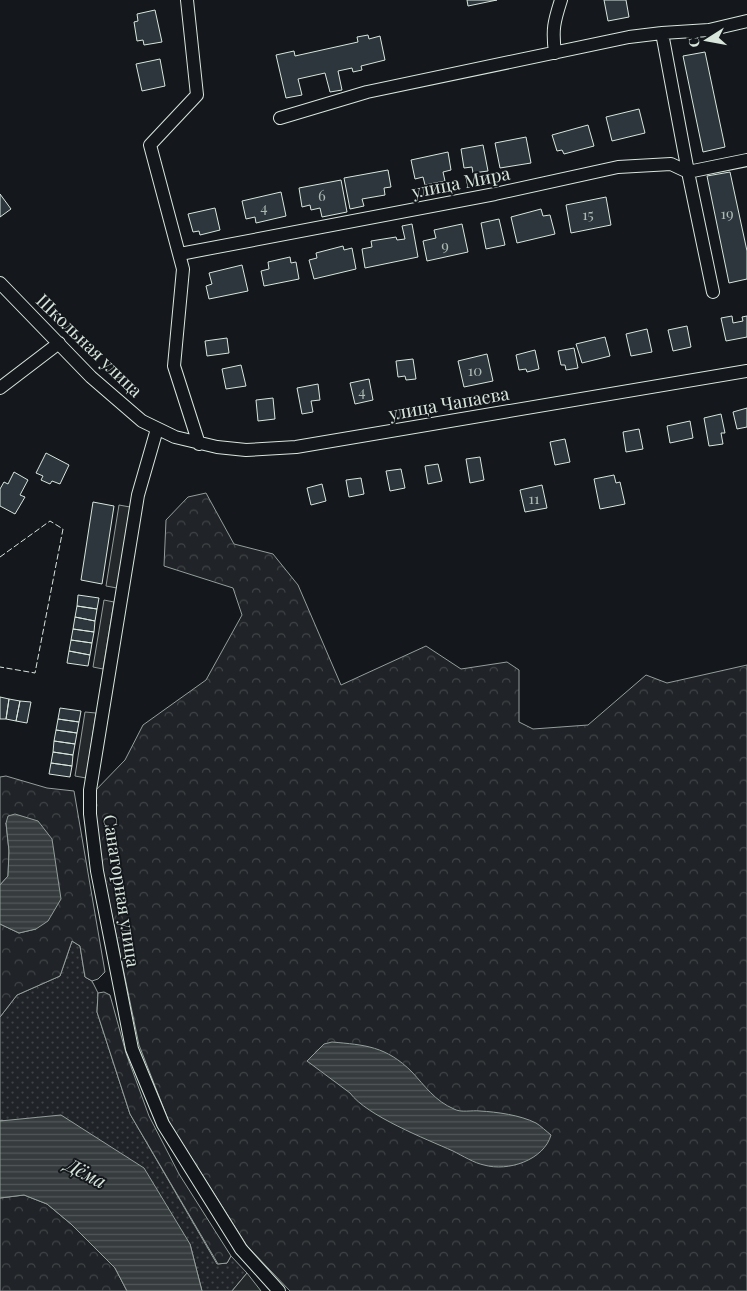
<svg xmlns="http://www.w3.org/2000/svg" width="747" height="1291" font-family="'Playfair Display',serif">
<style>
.grass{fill:url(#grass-dots);stroke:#939e99}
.forest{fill:url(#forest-crowns);stroke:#939e99}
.parking{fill:#24282b;stroke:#939e99}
.water{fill:url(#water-rules);stroke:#939e99}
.building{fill:#2c363c;stroke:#d8e6dc}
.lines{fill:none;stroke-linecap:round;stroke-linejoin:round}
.minor-casing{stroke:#d8e6dc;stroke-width:14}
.minor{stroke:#14181c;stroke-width:12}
.fence{stroke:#d8e6dc;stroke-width:1;stroke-dasharray:6 2.5;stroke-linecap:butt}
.labels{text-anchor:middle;stroke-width:4;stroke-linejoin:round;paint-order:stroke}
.number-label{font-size:15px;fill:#adbab4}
.street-label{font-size:18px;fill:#d8e6dc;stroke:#14181c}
.water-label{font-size:19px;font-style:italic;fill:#d8e6dc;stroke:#14181c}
</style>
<defs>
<pattern id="grass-dots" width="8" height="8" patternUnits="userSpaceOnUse" patternTransform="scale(1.25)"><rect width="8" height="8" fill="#202428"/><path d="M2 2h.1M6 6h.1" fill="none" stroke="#404447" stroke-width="1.8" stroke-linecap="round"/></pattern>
<pattern id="forest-crowns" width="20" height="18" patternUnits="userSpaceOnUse" patternTransform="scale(1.25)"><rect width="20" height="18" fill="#202428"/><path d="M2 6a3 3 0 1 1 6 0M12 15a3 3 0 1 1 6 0" fill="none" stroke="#404447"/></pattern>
<pattern id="water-rules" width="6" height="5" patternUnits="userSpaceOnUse" patternTransform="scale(1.25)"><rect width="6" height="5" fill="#363b3e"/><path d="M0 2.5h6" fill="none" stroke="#525759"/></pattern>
</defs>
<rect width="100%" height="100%" fill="#14181c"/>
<path class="grass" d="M72 941 80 946 85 977 92 981 98 993 97 1012 130 1114 217 1264 227 1263 231 1256 247 1273 232 1291H202L190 1244 2 1120 0 1121V1017L17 995 60 976Z"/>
<path class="forest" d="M206 493 234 544 273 554 298 585 341 685 426 646 461 669 507 662 519 670V722L533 729 588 725 646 675 667 683 747 665V1291H290L247 1246 169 1122 139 1045 103 872 92 794 125 760 143 725 206 680 242 615 233 588 164 566 166 520 188 497Z
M6 776 47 788 74 791 105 972 98 979 92 981 85 977 80 946 72 941 60 976 17 995 0 1017V924L19 933 36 929 6 823 9 851 8 876 0 885V777Z
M104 992 110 995 126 1053 149 1116 179 1174 231 1256 227 1263 218 1264 130 1114 97 1012 98 993Z
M24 1195 47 1204 71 1224 115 1268 127 1291H0V1198Z"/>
<path class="parking" d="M119 505 130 507 117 588 106 586Z
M104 600 114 602 103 669 93 667Z
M85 712 96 713 86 778 75 776Z
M247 1273 261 1291H232Z"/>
<path class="water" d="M15 814 38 821 52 839 61 899 48 921 36 929 19 933 0 924V885L8 876 9 851 6 823 8 816Z
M332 1042C365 1045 386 1046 412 1072 425 1086 435 1101 454 1109 461 1113 472 1110 480 1111 497 1112 520 1115 536 1123 541 1126 546 1131 551 1135 544 1160 508 1172 484 1165 474 1163 463 1156 453 1151 426 1139 367 1116 350 1093L307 1061 324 1044Z
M61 1115 144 1168 190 1244 202 1291H127L115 1268 71 1224 47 1204 24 1195 0 1198V1121Z"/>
<path class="building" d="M467 0H497L468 6Z
M604 0H626L629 17 608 21Z
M155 10 162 42 144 45 143 40 137 41 134 22 138 21 137 14Z
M368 35 369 39 380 36 385 60 361 66 362 70 353 72 352 68 338 71 342 90 330 92 325 73 298 79 302 95 286 98 276 55 294 51 295 56 358 42 357 37Z
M705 52 725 147 703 152 683 56Z
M160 59 165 86 142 91 136 64Z
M639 109 645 133 612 141 606 117Z
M588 125 594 146 564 154 562 150 557 151 552 135Z
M526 137 531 163 500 168 495 143Z
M483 145 488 171 473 173 472 167 464 168 461 149Z
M448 152 451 170 443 172 445 181 425 185 423 177 415 179 411 160Z
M388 170 391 187 384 188 385 195 362 199 364 206 350 209 344 178Z
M730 172 747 251V279L729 283 707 176Z
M341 180 347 212 322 217 320 208 311 210 310 205 302 207 299 188Z
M281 192 286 216 256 223 255 217 246 219 242 201Z
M0 194 11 209 0 217Z
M606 197 611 225 571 233 566 205Z
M215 208 220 230 200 235 199 231 193 232 188 214Z
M541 209 543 216 550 215 555 234 517 243 511 217Z
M499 219 505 245 486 249 481 223Z
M412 224 418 257 365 268 362 249 372 247 371 241 396 237 397 240 405 239 402 226Z
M462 224 468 252 427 261 423 241 436 238 434 230Z
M343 246 344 250 352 248 356 269 314 279 309 260 317 258 316 253Z
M290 257 291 263 296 262 299 279 264 286 261 271 269 269 268 262Z
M242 265 248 291 209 299 206 286 212 284 209 273Z
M732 316 733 323 743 321 742 317 747 316V337L726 341 721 318Z
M687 326 691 347 673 351 668 330Z
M647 329 652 352 631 356 626 334Z
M605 337 610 356 582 363 576 344Z
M227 338 229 353 207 356 205 341Z
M574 348 578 368 566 370 565 365H561L558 351Z
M535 350 539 369 527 372 526 369 519 370 516 355Z
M487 354 493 381 464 387 458 361Z
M413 359 416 379 406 380 405 376 398 377 396 361Z
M241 365 246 386 226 389 222 369Z
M369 379 373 400 355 404 350 383Z
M318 384 320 400 311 401 313 412 302 414 297 388Z
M273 398 275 419 258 421 256 400Z
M747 408V427L737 429 733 412Z
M721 414 725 433H721L723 444 709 446 704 418Z
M690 421 693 438 670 443 667 426Z
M639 429 643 449 626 452 623 432Z
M565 439 570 462 555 465 550 442Z
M46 453 69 465 60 484 52 481 50 484 41 480 43 476 36 473Z
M480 457 484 480 470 483 466 459Z
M438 464 442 481 428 484 425 466Z
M401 469 405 488 390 491 386 471Z
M14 472 28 480 20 495 25 497 15 514 0 506V489L4 482 8 484Z
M614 475 616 483 620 482 625 504 600 509 594 479Z
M361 478 364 494 349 497 346 480Z
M322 484 326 501 311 505 307 488Z
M542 485 547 508 525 512 520 490Z
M93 502 114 506 102 584 81 580Z
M78 595 99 598 97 609 77 606Z
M77 606 97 609 95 621 75 617Z
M75 617 95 621 94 632 73 629Z
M73 629 94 632 92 643 71 640Z
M71 640 92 643 90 655 69 651Z
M69 651 90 655 88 666 67 663Z
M0 697 9 699 6 719H0Z
M9 699 20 701 16 721 6 719Z
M20 701 31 702 27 723 16 721Z
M60 708 81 711 79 722 58 719Z
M58 719 79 722 77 733 56 730Z
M56 730 77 733 75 744 54 741Z
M54 741 75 744 73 755 53 752Z
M53 752 73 755 72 766 51 763Z
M51 763 72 766 70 777 49 774Z"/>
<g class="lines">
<defs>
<path id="minor" d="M187 0 197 95 150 145 183 269 174 366 199 444
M662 33 688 172 713 292
M555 53C552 29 554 22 561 0
M280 118 367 92 629 37 662 33 709 30 747 21
M180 254 495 194 618 167 671 164 688 172 747 160
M0 283 91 377 142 421 175 437 217 447 246 450 296 447 747 371
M0 388 59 343
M157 429 138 495 90 790V814L97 871 132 1049 163 1124 241 1249 279 1291"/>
</defs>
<use href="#minor" class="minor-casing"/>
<use href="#minor" class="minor"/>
<path class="fence" d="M0 557 50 521 63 529 35 673 0 667"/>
</g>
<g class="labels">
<g class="number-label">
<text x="322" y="201">6</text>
<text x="264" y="213">4</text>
<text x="727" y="219">19</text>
<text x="588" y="220">15</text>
<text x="445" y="251">9</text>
<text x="475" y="376">10</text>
<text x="362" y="397">4</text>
<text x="534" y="504">11</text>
</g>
<g class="street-label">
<text transform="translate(461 183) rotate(-11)" y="6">улица Мира</text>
<text transform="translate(89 346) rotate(44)" y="6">Школьная улица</text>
<text transform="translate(449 404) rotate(-10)" y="6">улица Чапаева</text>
<text transform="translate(121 891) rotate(81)" y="6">Санаторная улица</text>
</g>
<g class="water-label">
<text transform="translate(86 1173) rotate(28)" y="7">Дёма</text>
</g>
</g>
<g transform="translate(707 40) rotate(259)" stroke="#14181c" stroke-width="4" paint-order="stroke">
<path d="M0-4L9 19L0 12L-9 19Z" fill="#d8e6dc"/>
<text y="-8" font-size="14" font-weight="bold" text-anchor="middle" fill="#d8e6dc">С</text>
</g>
</svg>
